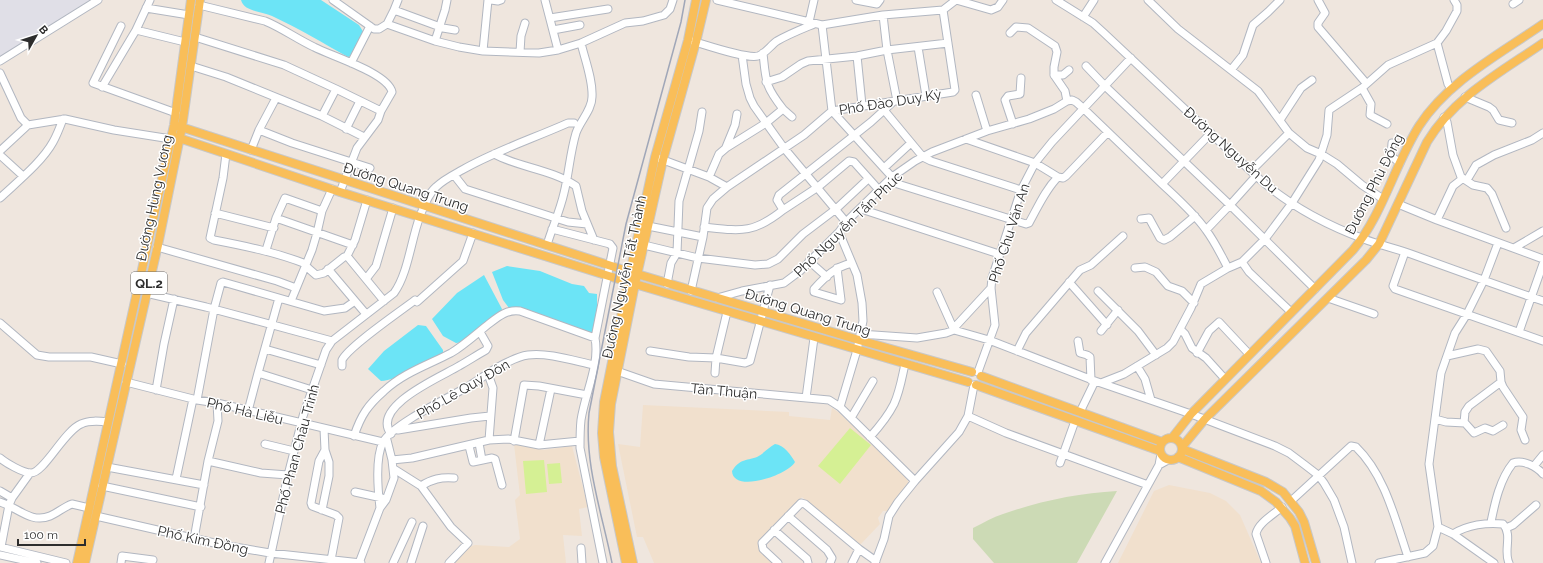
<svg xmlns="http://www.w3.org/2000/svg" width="1543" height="563" font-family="Raleway,sans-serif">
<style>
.industrial{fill:#e0dfe7}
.education{fill:#f1e0cd}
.cemetery{fill:#ccdab5}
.pitch{fill:#d5f094}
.water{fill:#6ce4f6}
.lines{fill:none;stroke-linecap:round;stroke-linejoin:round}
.minor-casing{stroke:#b2b7c1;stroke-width:9}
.major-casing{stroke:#c8c8c8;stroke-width:10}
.minor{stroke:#fff;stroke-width:7}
.major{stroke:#f9be59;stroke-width:8}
.rail{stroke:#a0a7b8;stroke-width:1.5}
.labels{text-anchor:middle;stroke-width:3;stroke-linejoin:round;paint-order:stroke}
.shield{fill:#fff;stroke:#6c6c6c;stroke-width:1}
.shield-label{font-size:13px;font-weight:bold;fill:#2d2d2d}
.street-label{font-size:14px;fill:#2d2d2d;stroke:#fff}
</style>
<rect width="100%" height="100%" fill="#efe6de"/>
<path class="industrial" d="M0 0H97L0 59Z"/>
<path class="education" d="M643 405 789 412V416L830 420 832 408 838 412 898 467 910 484 890 511H883L878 518 880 524 859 546 802 497 758 544V547L760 550 773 563H654L643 537H637L618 444 640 447Z
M514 444 544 450 572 446 588 507 579 509 582 536 563 535 566 563H452L469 547 475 545 509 547 520 539 515 500 520 495Z
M1169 485 1210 493 1226 501 1240 515 1261 563H1118L1154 491Z"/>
<path class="cemetery" d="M1117 491 1077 563H994L973 539V528C983 523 993 517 1003 514 1040 501 1079 493 1117 491Z"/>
<path class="pitch" d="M850 428 871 445 840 484 818 466Z
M544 460 547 492 526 494 523 461Z
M560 463 562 483 549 484 547 464Z"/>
<path class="water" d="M241 0H321L359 25 364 33 351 56 348 57C323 43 298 28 272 16 262 11 244 12 241 0Z
M507 266 540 271 572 284 584 286 589 293 597 294V308L592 334 529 310 521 308H509L503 300 492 272Z
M484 275 502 309 500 314 463 342 456 343 443 336 432 319 457 293Z
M418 325 426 326 443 350V354C425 360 398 381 381 381L368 369 384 351Z
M775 444C784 445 791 455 795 462 788 475 733 494 732 471 740 459 745 461 757 457 763 454 769 447 775 444Z"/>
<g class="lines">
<defs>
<path id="minor" d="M333 0 374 29H379L387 24 435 41 459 47 483 51 539 53 558 50 581 43 625 23 643 21 664 15 670 9 673 0
M491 0 498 1 501 0
M545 0 558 50
M717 0 822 25 883 15 943 10 956 0
M856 0 877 4 880 0
M956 0 991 10 998 7 1003 0
M1056 0 1093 23 1104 33 1256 176C1287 204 1326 225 1364 239 1379 245 1395 248 1411 254 1455 270 1499 286 1543 301
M1148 0 1178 29 1258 91 1289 133 1307 148 1321 154 1337 164 1362 185 1383 199
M1318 0 1325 13 1318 23V27L1366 83
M1513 4 1519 0
M199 5 265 21C282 28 297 39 314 47 331 56 388 73 392 92L381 111 378 120 357 148 340 192
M146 8 189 15
M394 10 443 28 455 30
M883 15 887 50 897 101
M1083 17 1094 0
M550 18 608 9
M809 22 814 0
M387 24 394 10 398 0
M822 25 832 111 892 177
M121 26 93 83 176 113
M136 30 185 42
M553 30 580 25
M1010 33 1016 27 1028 28 1055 46 1057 52 1054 67V75
M195 37 284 65 336 89 381 111
M435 41 445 10 447 0
M692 41C706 45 746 59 758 56 765 54 771 45 777 41 789 34 802 29 814 24
M1437 43 1448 84 1451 89
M918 47 926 96
M483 51 488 0
M520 52 521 36 525 23
M742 55 746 84 750 98 754 106 784 148 846 222
M857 56 862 105
M0 61 98 0
M351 63 370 26
M191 66 226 77 322 116 364 137
M1086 66 1105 86 1230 205 1256 176
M1231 70 1243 55 1253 25 1268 12 1280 0
M0 73 21 118 28 125 65 119 114 130 171 139
M766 82 782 77 801 64 808 61 857 56 887 50 948 43
M102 87 136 30 150 0
M1362 88 1371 104 1370 115 1387 124
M976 95 987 131
M1465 97 1489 107 1493 110 1499 120 1512 123
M276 98 259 130 292 143 370 168
M1067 101 1065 91 1054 75H1063L1069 70
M783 109 792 117
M884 110 923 157 931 161 1021 190
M322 116 336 89
M1444 117 1447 122 1453 155 1461 177 1473 185 1487 188 1492 194 1506 228
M1280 120 1301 88 1312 80
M1013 124 1005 100 1008 96 1020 94 1021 78
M346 129 360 101
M966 139 1035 163 1058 177
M1392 143 1391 156 1400 163
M726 147 735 125 737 114
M251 150 259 130
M0 151 28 125
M226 154 223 178 210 238 214 240C245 246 275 252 306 264L308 268 316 275 324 273 344 257 347 256 355 240 367 200
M494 154C520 168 551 169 576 186L582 211 594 240
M0 155 23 176
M658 158 709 177 727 187 804 135 832 111 953 92 955 90 943 10
M884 168 911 143
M1251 171 1289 133
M454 175 465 189 568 222 587 224
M709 177 719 154 726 148 766 123 783 109C765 86 766 82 763 53
M1467 180 1476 165 1494 155 1532 140 1543 133
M888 181 1026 224 1029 223C1038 207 1045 190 1058 177L1063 178 1066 176 1108 132
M0 198C17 182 42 162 53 142 57 135 60 127 63 119
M1398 204 1437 220 1543 259
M861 209 999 254
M783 210 818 187 849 161 854 162 879 190
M215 213 274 228
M276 218 353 245
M1141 219 1149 218 1160 238 1164 240 1170 237 1195 216
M1437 220 1453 186 1462 179
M648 226 703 237
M704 227C741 231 753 234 783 210L777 200 779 195 871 122 893 102
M552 229 610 244 613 248 595 338C600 365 585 393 581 420 580 429 580 439 580 448L603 563
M1206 230 1230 205 1315 289
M839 232 857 275 862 303 863 321 857 350 840 407 915 481
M547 245C552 228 560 211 564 193 569 173 570 153 576 133 580 121 592 110 592 97 593 80 585 60 581 43
M644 245 698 258 755 265 768 264 778 259 803 234 836 209 868 179
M157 247 277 281 296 288
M1514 248 1543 231
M266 250 276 218 285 198 322 211
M1405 252 1393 286 1395 289 1543 341
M347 256 384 301
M809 261 827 277
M1242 262 1249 272 1291 312
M837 268 841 300 814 292V289C826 276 835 267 852 263
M1135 268 1145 267 1156 272 1168 286 1182 291 1194 303
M1228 268 1242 262 1265 239 1292 203 1319 160 1327 135 1329 110 1362 88 1388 65 1437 43 1446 31 1457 11V5L1454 0
M328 269 366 314
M366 279 376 266 393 208
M1069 282 1107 325
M667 284 671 263 677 253 679 201 699 131 702 112
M691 291 703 237 707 208 713 199 727 187
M1098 291 1138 331 1156 355
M937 292 954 330
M146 293 206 307 332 341
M279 298 258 373 312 390
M717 298 742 291 784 283 800 271 839 232 846 222 892 177 915 161 932 152 987 131 1029 119 1054 109 1067 101 1072 100 1076 102 1084 109 1162 184 1211 133
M1328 298 1374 314
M291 301 312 250 317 233 322 211 332 189
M417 302 463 261 473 233
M0 323 37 355 49 357H91L122 364
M954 328 991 288
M1180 329 1185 334 1192 348 1206 358 1225 379
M1101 331 1118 310
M1519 332 1543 264
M860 334 917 338 946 333 954 330 989 340 1095 381 1191 414 1275 446 1289 453 1305 465 1318 475 1324 483 1334 500 1344 527 1352 563
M1078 341 1080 353 1087 355 1090 357 1091 380
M265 349 321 365
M650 351 689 357 716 358 745 363 750 361 770 285
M1017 351 1026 333 1080 270 1091 265 1123 236
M1197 353 1209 331 1219 322 1249 354
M1447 356 1478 349 1486 351 1500 371 1501 382 1503 387 1523 417 1521 430 1525 440
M342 366C342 364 342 362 342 360 349 346 401 311 415 300
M1137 366 1145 379 1151 400
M614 370 654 384 829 400 840 407
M978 372 995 325 991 288 992 278 1021 190 1035 163 1052 142 1131 58
M715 373 716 358 727 312
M488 374 493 388 489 440
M126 382 197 400 217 403 387 443
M1101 383 1124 374 1167 348 1173 342 1191 308 1201 284 1228 268C1221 255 1215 242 1206 230 1194 213 1178 199 1162 184
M156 390 164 344 174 299
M806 398 814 338
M197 400 214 309 221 283 223 282 324 311 345 308 355 301
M248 411 258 373
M1080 412 1095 381
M968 416 1006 433 1148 485
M851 418 873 381
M1435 419 1446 422 1465 423 1474 433 1485 428 1493 431 1503 425
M1464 423 1465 412 1469 406 1501 382
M398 430 471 418 490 416
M391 434C370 406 443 376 459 366 468 361 477 355 486 350L488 346 480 332
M354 436C361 415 368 405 384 391 403 373 428 365 451 353 466 344 477 333 490 323 499 316 508 309 520 311L595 338
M870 437C879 427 888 416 894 404 900 391 902 377 905 364
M514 441 524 385 539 386 587 395
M479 443 482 460
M265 444 294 451
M539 445 551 389
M469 446 473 462 492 458 495 459 502 485
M325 450 319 461 311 503 312 506 336 515 339 518 331 560
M0 458C6 463 23 473 31 473 44 473 64 431 81 424 89 420 99 421 108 422
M392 460 412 458 489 440 508 439 539 445 580 441
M208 461 261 473 288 475
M1060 463 1075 421
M1159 465 1168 460
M1534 466 1543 455
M107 467 204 485
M394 469 421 486 451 527 468 543 449 563
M176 479 193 399
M102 486 201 507
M421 486C432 479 441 477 454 478
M0 491 12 498
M355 492 382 498
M1291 501 1351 446 1356 447C1385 475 1395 519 1408 557
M0 502C17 507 31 524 50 516 57 513 64 507 72 504L89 508
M380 508C378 491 375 458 383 442 393 424 450 397 469 386 482 378 494 368 508 362 514 359 521 356 528 355 547 352 575 361 594 365
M322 510 329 476V462L325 450 324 429
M96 516 223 545 270 553 361 563
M788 516 827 550 832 558 830 563
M1491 522C1495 502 1500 479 1513 463 1523 459 1537 467 1543 474
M1438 527 1453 534 1494 563
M1506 528 1513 525 1536 505
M774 530 807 559 808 563
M1453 534C1467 525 1487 522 1503 524 1513 535 1503 551 1509 563
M194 539 208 461 218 421 217 403
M0 547 66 563
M1 547 9 505 12 498 30 473
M581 548 582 563
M0 555 37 563
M121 563 122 556 153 560
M269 563 288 475 303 416 326 350 332 341 394 293C408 274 411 240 420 216 424 206 428 194 436 187 443 180 453 175 462 170 495 151 532 139 568 123H574
M359 563 380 508 386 500 394 478 392 460 387 440
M393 563 412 522
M411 563 423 526
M778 563 763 549 762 543 801 503 805 504 859 549 876 561
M852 563 859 549
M875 563 884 539 889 516 898 502 915 481 959 432 968 416 974 385
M1105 563 1159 465 1161 454
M1266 563 1256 534C1258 523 1273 515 1282 507
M1379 563 1425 553 1433 546 1438 527 1429 464 1441 373 1455 333 1467 314 1484 280 1498 243"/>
<path id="major" d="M178 126 630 272
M176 137 340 192 628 282
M637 274 859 340 972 372
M635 284 968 382
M981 376 1162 442
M976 385 1160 451
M1160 449a11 11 0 1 1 22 0a11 11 0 1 1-22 0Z
M1172 438 1191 414 1353 250C1383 214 1394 166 1419 126 1448 81 1500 54 1543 24
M1182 447 1205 419 1366 260 1379 244 1427 142C1454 97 1501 72 1543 43
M1182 449 1266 482 1283 492 1299 512 1304 522 1316 563
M1178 457 1261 491 1276 502 1290 518 1295 526 1305 563
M77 563 174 125 191 0
M85 563 158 245 182 127 200 0
M626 563 604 457 602 433 604 402 628 282 655 157 688 40 696 0
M633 563 612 466 609 432 611 404 635 284 663 160 696 42 706 0"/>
</defs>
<use href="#minor" class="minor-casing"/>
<use href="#major" class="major-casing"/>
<use href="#minor" class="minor"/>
<use href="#major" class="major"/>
<path class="rail" d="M612 563C602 513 584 464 589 413L626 224 681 22 685 0"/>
</g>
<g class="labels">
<rect class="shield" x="131" y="272" width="36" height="22" rx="3"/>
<g class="shield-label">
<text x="149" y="288">QL.2</text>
</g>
<g class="street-label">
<text transform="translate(890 102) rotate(-9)" y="5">Phố Đào Duy Kỳ</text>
<text transform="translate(1231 150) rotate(42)" y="5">Đường Nguyễn Du</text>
<text transform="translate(1374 184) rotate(-63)" y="5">Đường Phù Đổng</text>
<text transform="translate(406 187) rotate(18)" y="5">Đường Quang Trung</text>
<text transform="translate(154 198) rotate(-78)" y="5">Đường Hùng Vương</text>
<text transform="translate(848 224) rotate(-44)" y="5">Phố Nguyễn Tấn Phúc</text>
<text transform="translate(1009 233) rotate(-72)" y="5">Phố Chu Văn An</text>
<text transform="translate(624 277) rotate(-78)" y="5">Đường Nguyễn Tất Thành</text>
<text transform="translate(808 312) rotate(17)" y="5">Đường Quang Trung</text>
<text transform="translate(463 389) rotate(-30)" y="5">Phố Lê Quý Đôn</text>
<text transform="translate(724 391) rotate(5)" y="5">Tân Thuận</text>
<text transform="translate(245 411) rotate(13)" y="5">Phố Hà Liễu</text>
<text transform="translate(297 449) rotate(-75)" y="5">Phố Phan Châu Trinh</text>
<text transform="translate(203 540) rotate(12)" y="5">Phố Kim Đồng</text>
</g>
</g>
<g transform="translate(36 36) rotate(51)" stroke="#ffffff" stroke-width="3" paint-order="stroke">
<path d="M0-3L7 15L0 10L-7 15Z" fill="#2d2d2d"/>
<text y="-6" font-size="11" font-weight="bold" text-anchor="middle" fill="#2d2d2d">B</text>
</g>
<path d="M18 539v6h67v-6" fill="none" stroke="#2d2d2d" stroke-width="2"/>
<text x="24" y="539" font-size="12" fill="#2d2d2d" stroke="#ffffff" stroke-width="3" paint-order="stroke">100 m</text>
</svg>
